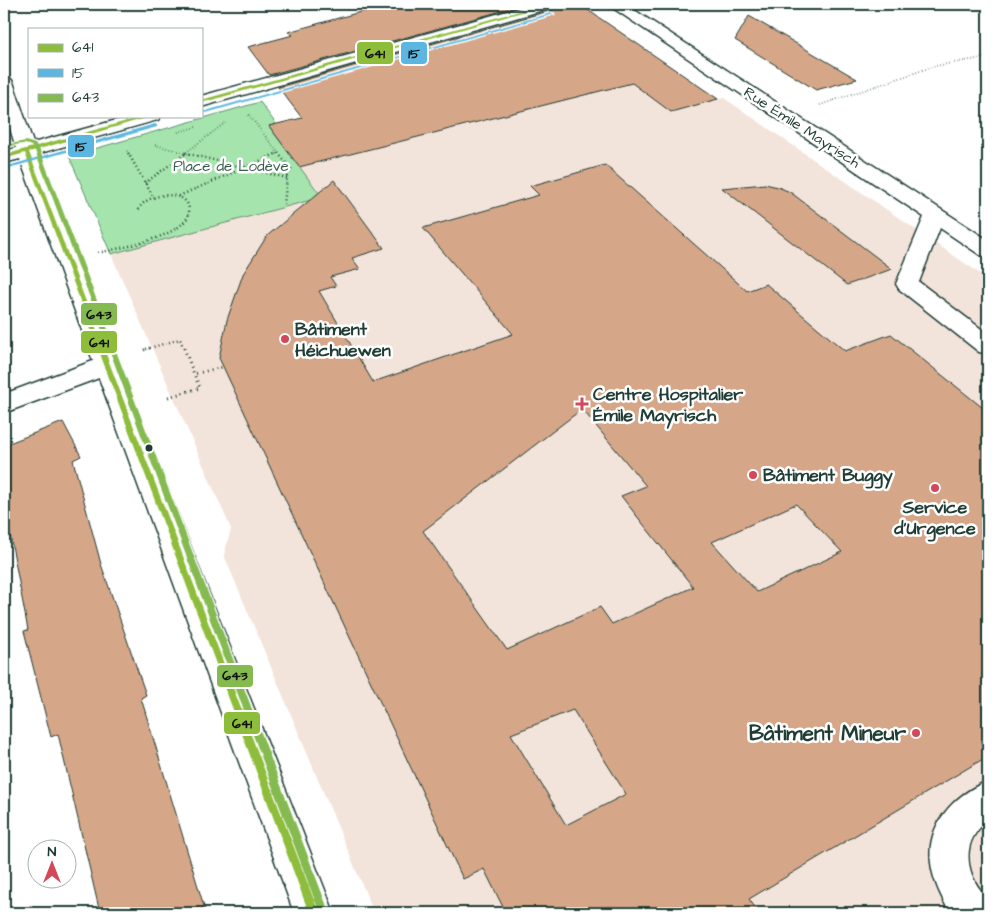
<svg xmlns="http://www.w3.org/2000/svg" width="992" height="917" font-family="'Architects Daughter',sans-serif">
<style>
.built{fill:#f3e4db}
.green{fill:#a5e4ac;stroke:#629070}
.building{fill:#d6a688;stroke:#1f3d34;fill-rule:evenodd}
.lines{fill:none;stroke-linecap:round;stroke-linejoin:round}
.minor-casing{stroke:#1f3d34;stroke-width:3}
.path-far2{stroke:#1f3d34;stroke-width:2;stroke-dasharray:0.5 2.5;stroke-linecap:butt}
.path-far1{stroke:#1f3d34;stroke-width:2.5;stroke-dasharray:1 3;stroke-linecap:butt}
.path{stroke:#1f3d34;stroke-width:3;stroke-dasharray:1 4;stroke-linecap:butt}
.minor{fill:#fff;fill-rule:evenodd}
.bus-1-casing{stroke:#fff;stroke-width:3}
.bus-2-casing{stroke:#fff;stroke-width:3}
.bus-3-casing{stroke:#fff;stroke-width:3}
.bus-1{fill:#8ebc3b;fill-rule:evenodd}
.bus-2{fill:#5bb7e1;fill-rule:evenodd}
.bus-3{fill:#84ba50;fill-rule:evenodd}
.poi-dot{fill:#d1495b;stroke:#fff;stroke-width:2}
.bus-dot{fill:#1f3d34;stroke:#fff;stroke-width:2}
.labels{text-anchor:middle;stroke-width:5;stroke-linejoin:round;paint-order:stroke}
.far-street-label{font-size:15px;fill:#1f3d34;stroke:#fff}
.far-park-label{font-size:15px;fill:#3a5e4c;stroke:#fff}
.poi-label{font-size:18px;font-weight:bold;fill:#1f3d34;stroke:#fff;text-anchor:start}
.near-poi-label{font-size:21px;font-weight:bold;fill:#1f3d34;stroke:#fff;text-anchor:end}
.line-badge{stroke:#fff;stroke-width:2}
.pale-badge-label{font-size:14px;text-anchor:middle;font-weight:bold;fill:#111}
</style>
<rect width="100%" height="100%" fill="#fff"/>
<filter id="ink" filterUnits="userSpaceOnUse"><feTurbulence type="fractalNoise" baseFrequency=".02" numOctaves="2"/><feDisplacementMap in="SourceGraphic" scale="10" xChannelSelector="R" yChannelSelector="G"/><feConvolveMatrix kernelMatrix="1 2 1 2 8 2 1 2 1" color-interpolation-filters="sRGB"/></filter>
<g filter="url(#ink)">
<path class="built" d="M606 48 718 99 724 98 988 279V913H374L224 555 231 529 111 254 321 197 269 126 301 118 289 101 328 90Z"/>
<path class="green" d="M260 102 276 124 269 126 322 197 111 254 69 156Z"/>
<path class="building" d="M389 4H527L269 75 248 47 293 35 288 32Z
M559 4H579L718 99 671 112 632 83 299 167 269 126 302 118 278 87 555 9Z
M749 16 857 79 816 90 735 40Z
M605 165 747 291 766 284 845 351 891 334 988 412V756L749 899 759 913H506L484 869 463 879 219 358 227 320 243 274 267 236 334 180 384 248 352 258 360 269 330 277 336 286 319 291 373 382 513 334 423 228 539 195 530 186ZM582 409 646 486 621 496 693 587 612 624 600 607 507 650 423 531ZM796 504 842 552 757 592 712 542ZM573 710 626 794 566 825 511 734Z
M765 184 778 187 790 192 892 269 847 285 722 188Z
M63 422 81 456 73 460 101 564 146 695 141 698 206 913H100L58 734 51 737 24 631 28 630 4 503V445Z"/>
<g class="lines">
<defs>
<path id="minor" d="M533 4H557L554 7 201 107V96Z
M607 4H625L988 240V257L980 255 940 228 919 282 988 334V354L979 352 899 289 896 284 924 217Z
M4 77 10 78 13 82 33 143 131 116H161L158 120 37 154 334 913H294L99 378 4 413V394L93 361 20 159 4 163V151L16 148 4 109Z
M988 781V820C970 834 964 853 972 875 978 891 988 893 988 913H950C942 898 933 881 931 863 926 824 955 794 988 781Z"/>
</defs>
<use href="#minor" class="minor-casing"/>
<path class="path-far2" d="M820 105 935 66 988 57
M249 115 279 154
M178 132 196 127
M155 145 190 154
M127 151 129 154
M184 154 225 123
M276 154 278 153"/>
<path class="path-far1" d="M128 153 154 198
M185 153 287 178
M278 153 291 169 287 178 284 204
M145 183 186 153
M179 196 278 153
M98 253C118 248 188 237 189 211 190 188 144 192 138 211
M146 349 180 339 184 349"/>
<path class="path" d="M184 348 194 374 223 367
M144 350 150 348
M168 397 200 388 194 374"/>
<use href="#minor" class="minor"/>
<defs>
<path id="bus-1" d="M545 4H551L201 103V100Z
M145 116H153L29 152 319 913H309L25 153 4 159V155Z"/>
<path id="bus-2" d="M551 13 554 14 206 113 202 112Z
M155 124 157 125V127L9 168 4 167Z"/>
<path id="bus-3" d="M26 141 35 144 39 148 328 909 326 913H319L318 909 34 148C25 140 14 146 4 148V145Z"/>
</defs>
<use href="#bus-1" class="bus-1-casing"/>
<use href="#bus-2" class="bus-2-casing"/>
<use href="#bus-3" class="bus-3-casing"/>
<use href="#bus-1" class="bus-1"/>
<use href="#bus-2" class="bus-2"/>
<use href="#bus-3" class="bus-3"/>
</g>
</g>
<g class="poi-dot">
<circle cx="285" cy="339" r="5"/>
<path d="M579.5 396.5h5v5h5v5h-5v5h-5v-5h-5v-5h5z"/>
<circle cx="753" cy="475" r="5"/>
<circle cx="935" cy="488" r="5"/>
<circle cx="916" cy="733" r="5"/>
</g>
<circle class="bus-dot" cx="149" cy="448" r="4.5"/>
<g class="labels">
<g class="far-street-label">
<text transform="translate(802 127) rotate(33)" y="5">Rue Émile Mayrisch</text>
</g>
<g class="far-park-label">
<text x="231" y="171">Place de Lodève</text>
</g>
<g class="poi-label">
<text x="295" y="335">Bâtiment<tspan x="295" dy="21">Héichuewen</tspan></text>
<text x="593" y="400">Centre Hospitalier<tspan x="593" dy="21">Émile Mayrisch</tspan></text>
<text x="763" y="481">Bâtiment Buggy</text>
<text x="935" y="513" text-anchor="middle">Service<tspan x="935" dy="21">d'Urgence</tspan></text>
</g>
<g class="near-poi-label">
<text x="906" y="740">Bâtiment Mineur</text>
</g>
</g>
<g class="line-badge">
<rect x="400" y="41" width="28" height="24" rx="5" fill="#5bb7e1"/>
<rect x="356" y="41" width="38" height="24" rx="5" fill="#8ebc3b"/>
<rect x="67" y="134" width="28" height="24" rx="5" fill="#5bb7e1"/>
<rect x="80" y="302" width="38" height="24" rx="5" fill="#84ba50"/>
<rect x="80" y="330" width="38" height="24" rx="5" fill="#8ebc3b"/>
<rect x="216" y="664" width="38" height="24" rx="5" fill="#84ba50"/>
<rect x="223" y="711" width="38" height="24" rx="5" fill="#8ebc3b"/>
</g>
<g class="pale-badge-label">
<text x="414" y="58">15</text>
<text x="375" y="58">641</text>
<text x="81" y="151">15</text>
<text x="99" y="319">643</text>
<text x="99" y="347">641</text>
<text x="235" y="680">643</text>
<text x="242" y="728">641</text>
</g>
<rect width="992" height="917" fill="none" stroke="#fff" stroke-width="20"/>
<rect x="10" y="10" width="972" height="897" fill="none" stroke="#1f3d34" stroke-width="2" filter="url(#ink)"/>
<rect x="28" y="28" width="175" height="90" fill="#ffffff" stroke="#a5b1ae"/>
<rect x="38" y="44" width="25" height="8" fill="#8ebc3b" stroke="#a5b1ae"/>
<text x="72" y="52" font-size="15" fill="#1f3d34">641</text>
<rect x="38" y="69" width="25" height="8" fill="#5bb7e1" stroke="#a5b1ae"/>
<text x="72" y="78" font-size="15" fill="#1f3d34">15</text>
<rect x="38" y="94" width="25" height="8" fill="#84ba50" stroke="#a5b1ae"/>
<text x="72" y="102" font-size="15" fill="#1f3d34">643</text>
<g transform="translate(52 864)"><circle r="24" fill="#ffffff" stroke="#a5b1ae"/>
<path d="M0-4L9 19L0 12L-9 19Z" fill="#d1495b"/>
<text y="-8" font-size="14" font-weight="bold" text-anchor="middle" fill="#1f3d34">N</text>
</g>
</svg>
